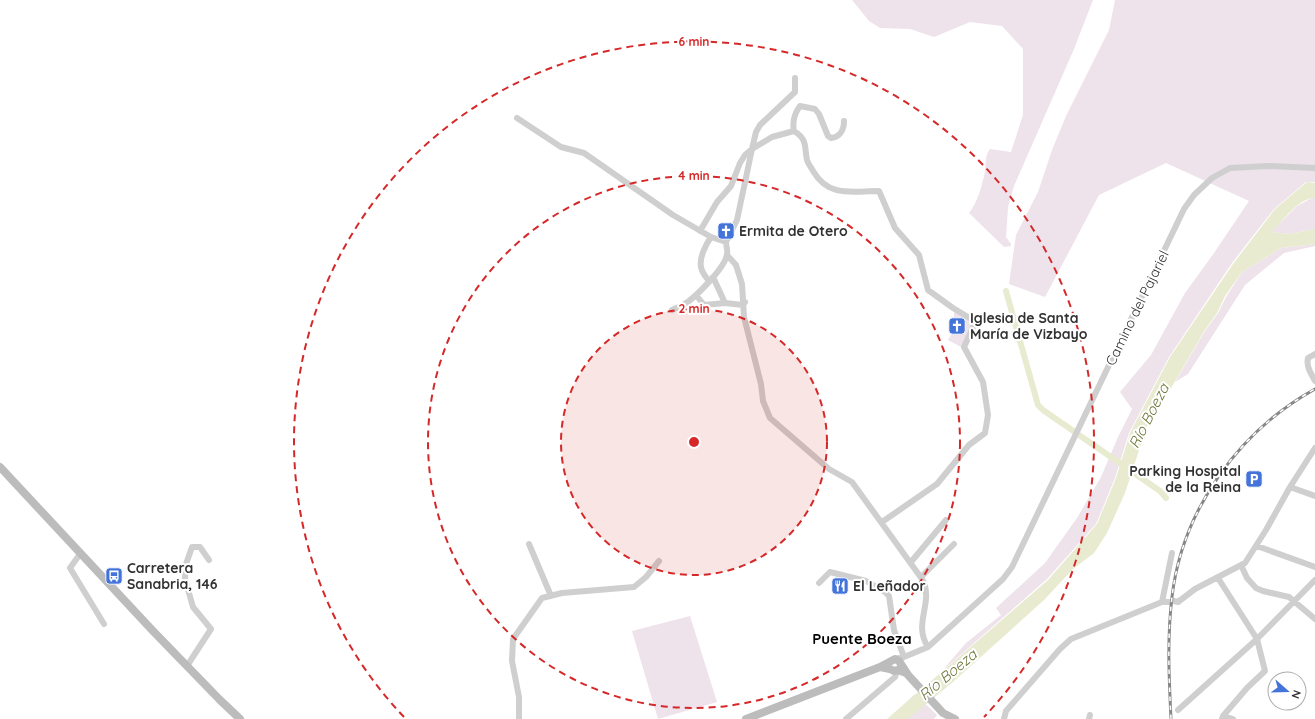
<svg xmlns="http://www.w3.org/2000/svg" width="1315" height="719" font-family="Quicksand,sans-serif">
<style>
.green{fill:#eee2eb}
.water{fill:#e8ebd0}
.lines{fill:none;stroke-linecap:round;stroke-linejoin:round}
.canal{stroke:#e8ebd0;stroke-width:6}
.street{stroke:#cfcfcf;stroke-width:6}
.secondary{stroke:#bcbcbc;stroke-width:8}
.rail-casing{stroke:#878787;stroke-width:3}
.rail{stroke:#fff;stroke-width:1.5;stroke-dasharray:4.5;stroke-linecap:butt}
.ring{fill:none;stroke:#d62828;stroke-width:2;stroke-dasharray:7 5}
.labels{text-anchor:middle;stroke-width:4;stroke-linejoin:round;paint-order:stroke}
.poi-label{font-size:14px;font-weight:bold;fill:#323232;stroke:#fff;text-anchor:start}
.street-label{font-size:14px;fill:#323232;stroke:#fff}
.water-label{font-size:15px;font-style:italic;fill:#6f773b;stroke:#fff}
.neighbourhood-label{font-size:15px;font-weight:bold;fill:#000;stroke:#fff}
.centre{fill:#d62828;stroke:#fff;stroke-width:2}
.ring-label{font-size:12px;text-anchor:middle;font-weight:bold;fill:#d62828;stroke:#fff;stroke-width:4;stroke-linejoin:round;paint-order:stroke}
</style>
<rect width="100%" height="100%" fill="#fff"/>
<path class="green" d="M852 0H1093L1074 49 1014 186 1008 207 1006 237 1011 244V246L1004 247 969 213C977 204 983 183 985 171 986 163 985 155 990 149L1011 152 1023 115V49L1002 26 970 22 934 37 910 29 880 28 869 21Z
M1115 0H1315V182H1306L1274 209 1232 263 1169 357 1129 433 1115 478 1096 524 1047 579 941 672 966 643 1001 615 996 608 1045 563 1077 518 1101 477 1118 437 1132 409 1120 392 1151 355 1185 293 1214 253 1249 201 1166 163 1099 195 1045 297 1009 284 1016 235 1038 192 1052 150 1066 116 1109 30Z
M1312 198H1315V229L1290 234 1271 232 1297 206Z
M1315 244V246L1284 253 1245 285 1188 374 1175 382 1205 331 1218 313 1226 297 1242 272 1281 248Z
M954 312 972 320 968 334 961 347 948 340 953 332 948 329 954 316Z
M690 616 717 702 658 719 632 631Z
M915 694 937 715 934 719H888Z"/>
<path class="water" d="M1307 182 1315 183V198C1298 198 1283 221 1272 232L1290 234 1315 229V244L1281 248 1242 272 1225 296 1217 313 1205 330 1167 395 1149 420 1125 493 1107 533 1094 553 1073 569 1044 600 1013 628 953 682 908 719H887L1048 580 1097 524 1116 478 1130 433 1170 357 1233 264 1275 209Z"/>
<g class="lines">
<path class="canal" d="M1006 291 1038 405 1043 410 1160 491 1166 498"/>
<path class="street" d="M517 118 561 147 584 153 673 215 711 237 726 242C726 246 728 251 727 254 726 267 694 299 683 305 680 307 675 308 672 310
M794 131C792 121 794 114 800 106L815 109 819 114 828 136 831 138C840 137 844 130 844 121
M700 231 717 202 731 186 740 163 745 155 752 149 772 137 794 131C808 140 804 146 807 160 808 164 811 167 813 171 829 198 852 191 879 191L895 228 919 255 928 290 953 308 973 320 974 325 964 347 983 382 988 415 985 433 969 445 937 484 882 522
M726 242 737 220 752 149 756 132 760 125 795 92V78
M727 255 736 265 742 284 744 317 761 384 763 401 770 418 829 469 852 482 922 579C935 602 912 623 928 647
M713 277 725 303
M709 281C705 276 702 273 701 267 699 258 706 244 711 237
M696 295 704 305 725 303 743 305 745 302
M1315 354 1308 358C1306 367 1311 373 1315 381
M1290 487 1315 496
M529 544 551 596
M1257 546 1315 567
M80 554 70 568 104 624
M911 562 946 520
M1241 565 1247 578 1256 588 1263 591 1289 597 1315 619
M921 577 954 544
M1218 578 1257 639 1265 671 1247 688 1223 716 1222 719
M819 583 830 572 866 581 885 592 889 596 894 630 904 657
M1174 601 1178 602 1195 589 1245 563 1266 530 1290 487 1315 448
M1162 602 1172 553
M895 659 904 657 928 647 1003 579 1012 567 1184 209 1194 195 1212 178 1230 168 1268 166 1315 168
M187 666 211 629 193 607 185 579 186 564 192 547H200L209 560
M1178 710 1257 639 1315 580
M1223 716 1233 719
M519 719V697L512 661 513 639 542 598 562 593 634 587 646 577 659 561
M846 719 895 677 897 671
M1004 719 1006 711 1060 649 1071 639 1162 602H1169
M1089 719 1090 715"/>
<path class="secondary" d="M0 467 153 631 220 700 240 719
M880 667 890 669 894 671 898 670 906 673
M746 719 880 667 895 659 899 661 908 675 943 713 955 719"/>
<defs>
<path id="rail" d="M1171 719C1169 678 1167 638 1172 597 1182 510 1239 431 1315 389"/>
</defs>
<use href="#rail" class="rail-casing"/>
<use href="#rail" class="rail"/>
</g>
<circle cx="694" cy="442" r="133" fill="#d62828" fill-opacity=".12"/>
<g class="ring">
<circle cx="694" cy="442" r="133"/>
<circle cx="694" cy="442" r="266"/>
<path d="M404 717A400 400 0 1 1 984 717"/>
</g>
<defs>
<symbol id="church-square" viewBox="-11 -11 22 22"><rect x="-9" y="-9" width="18" height="18" rx="4" fill="#4474da" stroke="#fff"/><path d="M-1.2-6h2.4v3.5h3.3v2.4h-3.3V6h-2.4V-.1h-3.3v-2.4h3.3Z" fill="#fff"/></symbol>
<symbol id="parking-square" viewBox="-11 -11 22 22"><rect x="-9" y="-9" width="18" height="18" rx="4" fill="#4474da" stroke="#fff"/><path d="M-3.5-5.5H1a3.5 3.5 0 0 1 0 7H-1V5.5H-3.5ZM-1-3.4V-.6H.8a1.4 1.4 0 0 0 0-2.8Z" fill="#fff"/></symbol>
<symbol id="bus-square" viewBox="-11 -11 22 22"><rect x="-9" y="-9" width="18" height="18" rx="4" fill="#4474da" stroke="#fff"/><path d="M-5-6H5V4H4V6H2V4H-2V6H-4V4H-5ZM-3.5-4V0h7V-4ZM-3.5 1.2v1.5H-2V1.2ZM2 1.2v1.5H3.5V1.2Z" fill="#fff"/></symbol>
<symbol id="restaurant-square" viewBox="-11 -11 22 22"><rect x="-9" y="-9" width="18" height="18" rx="4" fill="#4474da" stroke="#fff"/><path d="M-5-6h1v4h1v-4h1v4h1v-4h1v5L-1.5 .5V6h-2V.5L-5-1ZM5-6V6H3V1.5H1.5Q1.5-4 5-6Z" fill="#fff"/></symbol>
</defs>
<g fill-rule="evenodd">
<use href="#church-square" x="716" y="221" width="20" height="20"/>
<use href="#church-square" x="947" y="316" width="20" height="20"/>
<use href="#parking-square" x="1244" y="469" width="20" height="20"/>
<use href="#bus-square" x="104" y="566" width="20" height="20"/>
<use href="#restaurant-square" x="830" y="576" width="20" height="20"/>
</g>
<g class="labels">
<g class="poi-label">
<text x="739" y="236">Ermita de Otero</text>
<text x="970" y="323">Iglesia de Santa<tspan x="970" dy="16">María de Vizbayo</tspan></text>
<text x="1241" y="476" text-anchor="end">Parking Hospital<tspan x="1241" dy="16">de la Reina</tspan></text>
<text x="127" y="573">Carretera<tspan x="127" dy="16">Sanabria, 146</tspan></text>
<text x="853" y="591">El Leñador</text>
</g>
<g class="street-label">
<text transform="translate(1137 308) rotate(-64)" y="5">Camino del Pajariel</text>
</g>
<g class="water-label">
<text transform="translate(1149 416) rotate(-63)" y="5">Río Boeza</text>
<text transform="translate(948 675) rotate(-40)" y="5">Río Boeza</text>
</g>
<g class="neighbourhood-label">
<text x="862" y="644">Puente Boeza</text>
</g>
</g>
<circle cx="694" cy="442" r="6" class="centre"/>
<g class="ring-label">
<text x="694" y="46">6 min</text>
<text x="694" y="180">4 min</text>
<text x="694" y="313">2 min</text>
</g>
<g transform="translate(1287 691) rotate(110)"><circle r="19" fill="#ffffff" stroke="#adadad"/>
<path d="M0-3L7 15L0 10L-7 15Z" fill="#4474da"/>
<text y="-6" font-size="11" font-weight="bold" text-anchor="middle" fill="#323232">N</text>
</g>
</svg>
